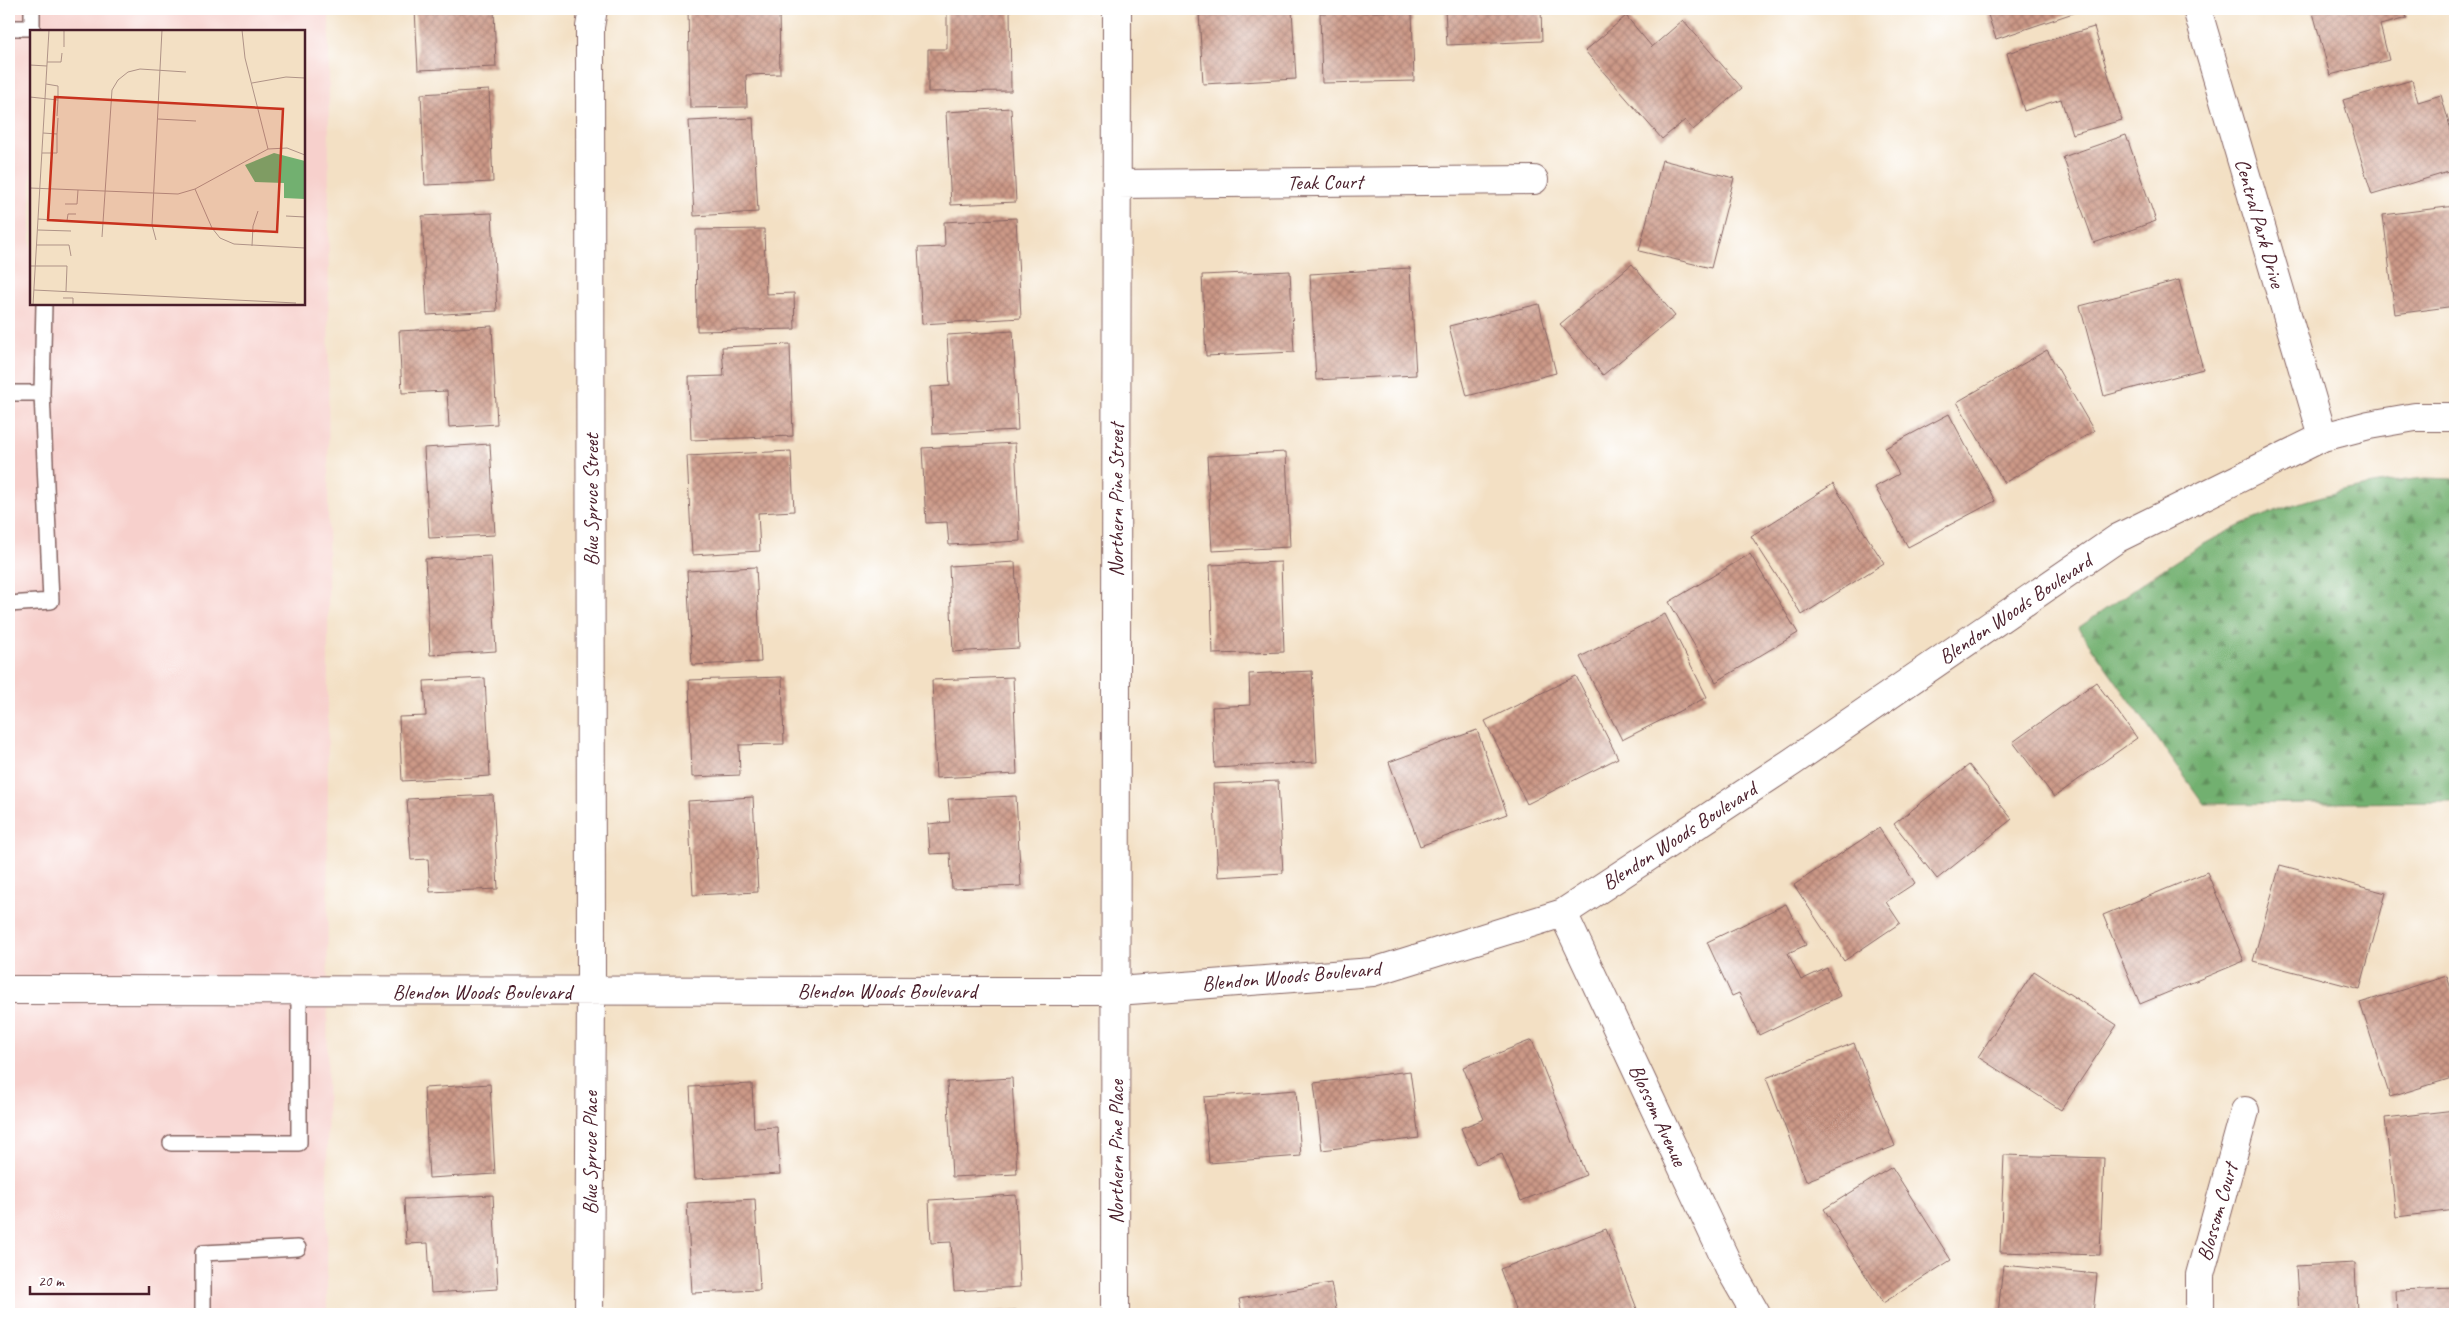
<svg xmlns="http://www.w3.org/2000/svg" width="2464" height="1323" font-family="Caveat,sans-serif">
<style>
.built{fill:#f7d0cc;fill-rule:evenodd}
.forest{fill:url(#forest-firs);stroke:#5e684e}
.building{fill:url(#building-cross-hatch)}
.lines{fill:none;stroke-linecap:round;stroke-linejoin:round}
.service-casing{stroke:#856361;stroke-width:18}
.minor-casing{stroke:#856361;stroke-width:30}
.service{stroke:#fff;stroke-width:15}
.minor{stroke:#fff;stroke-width:28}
.labels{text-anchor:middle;stroke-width:4;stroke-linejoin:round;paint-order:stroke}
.street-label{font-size:21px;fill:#4a1f2b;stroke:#fff}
.inset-road{fill:none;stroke:#af9387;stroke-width:1}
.view{fill:#c8321e;fill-opacity:0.15;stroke:#c8321e;stroke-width:2.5}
.inset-edge{fill:none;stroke:#4a1f2b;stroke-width:2.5}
</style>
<defs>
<pattern id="forest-firs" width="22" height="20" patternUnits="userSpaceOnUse" patternTransform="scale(1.25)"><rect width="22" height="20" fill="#72b070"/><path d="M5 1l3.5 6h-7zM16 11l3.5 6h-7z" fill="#608f5c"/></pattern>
<pattern id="building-cross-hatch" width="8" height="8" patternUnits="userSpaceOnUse" patternTransform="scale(1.25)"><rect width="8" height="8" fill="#cc9987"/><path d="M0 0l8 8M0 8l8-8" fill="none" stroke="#a87c6f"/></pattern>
</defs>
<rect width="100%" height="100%" fill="#fff"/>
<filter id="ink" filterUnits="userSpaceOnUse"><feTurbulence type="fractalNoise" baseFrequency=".02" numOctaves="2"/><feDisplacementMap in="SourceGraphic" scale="10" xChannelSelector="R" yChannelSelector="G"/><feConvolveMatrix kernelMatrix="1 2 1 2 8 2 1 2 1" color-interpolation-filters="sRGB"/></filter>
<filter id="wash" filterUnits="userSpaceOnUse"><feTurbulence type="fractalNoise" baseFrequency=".0096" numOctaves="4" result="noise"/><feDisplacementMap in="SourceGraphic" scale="20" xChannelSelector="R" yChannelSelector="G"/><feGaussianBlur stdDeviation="1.12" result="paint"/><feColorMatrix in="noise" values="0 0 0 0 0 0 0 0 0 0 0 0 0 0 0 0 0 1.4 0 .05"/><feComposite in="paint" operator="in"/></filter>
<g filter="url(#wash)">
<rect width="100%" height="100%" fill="#f3e0c4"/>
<path class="built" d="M9 9H329L327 1314H9ZM31 31H304V304H31Z"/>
<path class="forest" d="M2425 478 2455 479V802L2204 804 2078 628C2123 598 2167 563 2215 538 2281 503 2351 485 2425 478Z"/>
<g id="blocks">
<path class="building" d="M415 9H494L496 67 418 70Z
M688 9H779L780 74 746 75 747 107 690 108Z
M947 9H1010L1011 91 928 92V49H947Z
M1266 9H1292L1296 79 1203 84 1199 12Z
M1445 9H1541L1542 41 1447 45Z
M1986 9H2085L1996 39Z
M2312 9H2404L2407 18 2380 25 2389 60 2330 75Z
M1412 11 1414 81 1322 83 1320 13Z
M1626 16 1652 47 1683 20 1742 88 1693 130 1685 120 1662 139 1585 51Z
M2094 27 2122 120 2072 134 2061 99 2024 111 2007 53Z
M2412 80 2418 102 2441 95 2455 144V170L2372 195 2343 100Z
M489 90 493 182 425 185 421 94Z
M1011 108 1016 202 951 205 946 112Z
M753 118 758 212 694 216 689 121Z
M2126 135 2156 221 2094 243 2063 157Z
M1662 160 1734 178 1711 268 1639 251Z
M2455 206V306L2395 314 2383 215Z
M492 213 497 311 427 315 422 216Z
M1016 218 1021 318 922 324 918 248 945 247 944 222Z
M764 229 766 294 794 293 795 329 697 331 696 230Z
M1632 264 1675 316 1603 375 1560 324Z
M1410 268 1416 375 1316 380 1310 274Z
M1290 271 1294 352 1206 356 1202 275Z
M2179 280 2203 369 2104 396 2080 306Z
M1539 304 1556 373 1467 396 1449 326Z
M492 326 497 424 449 427 447 391 402 393 399 331Z
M1013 331 1018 430 933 434 931 387 950 386 947 335Z
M790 344 793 436 691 440 689 377 724 376 722 347Z
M2047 350 2094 431 2004 483 1957 402Z
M1949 414 1995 501 1908 547 1875 487 1899 474 1885 448Z
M1015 443 1020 541 949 545 947 522 926 523 922 448Z
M490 444 495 535 429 538 424 448Z
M791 451 794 511 758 513 760 551 692 555 687 456Z
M1286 452 1290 547 1212 551 1207 456Z
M1833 484 1884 563 1802 615 1751 536Z
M1750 554 1798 633 1716 682 1669 602Z
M491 556 496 651 430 655 425 559Z
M1015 562 1019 648 953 652 949 566Z
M1281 562 1284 652 1213 654 1210 565Z
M756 567 761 662 692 665 687 571Z
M1665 614 1707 697 1622 740 1580 657Z
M1312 671 1317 762 1215 768 1212 707 1250 705 1249 674Z
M1576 676 1618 758 1527 804 1485 721Z
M782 677 784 744 739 745 740 775 692 777 689 680Z
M1013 677 1017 774 936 778 932 680Z
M485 678 490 776 402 781 399 717 426 716 424 681Z
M2096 682 2137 738 2054 797 2013 742Z
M1477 730 1507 814 1420 846 1389 762Z
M1969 765 2012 819 1937 879 1894 824Z
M1278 781 1283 873 1218 877 1213 784Z
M493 795 498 889 430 892 428 859 411 860 407 799Z
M1016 796 1021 886 952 889 950 853 930 854 928 824 950 822 948 799Z
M753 797 758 892 693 895 688 801Z
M1879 828 1915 883 1886 902 1900 923 1844 961 1794 885Z
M2280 865 2386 893 2360 989 2253 961Z
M2207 872 2244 961 2140 1004 2103 915Z
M1786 904 1806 945 1788 953 1801 980 1827 968 1840 996 1759 1035 1739 993 1732 996 1707 942Z
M2034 971 2117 1025 2061 1110 1978 1057Z
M2447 976 2455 1002V1077L2390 1097 2360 1003Z
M1532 1040 1586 1175 1521 1201 1502 1154 1476 1164 1461 1128 1484 1119 1463 1067Z
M1854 1043 1895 1146 1806 1181 1766 1078Z
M1410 1071 1419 1138 1322 1150 1314 1083Z
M1012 1078 1017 1174 952 1177 947 1082Z
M490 1084 495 1174 429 1178 424 1088Z
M752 1084 754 1128 777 1127 780 1174 695 1179 690 1087Z
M1296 1090 1301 1156 1209 1163 1204 1097Z
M2455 1110V1210L2396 1217 2385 1118Z
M2004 1155 2104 1158 2100 1255 2000 1252Z
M1892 1167 1951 1260 1883 1303 1824 1209Z
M493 1195 498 1289 431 1293 428 1243 406 1244 404 1199Z
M1016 1195 1020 1287 954 1291 951 1242 931 1243 929 1200Z
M755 1199 760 1290 692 1293 687 1203Z
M1606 1229 1639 1314H1517L1500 1269Z
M2355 1263 2357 1314H2299L2296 1266Z
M2003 1265 2097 1274 2093 1314H1998Z
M1331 1283 1337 1314H1242L1239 1299Z
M2455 1288V1314H2397L2396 1290Z
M1016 1310V1314H963V1313Z"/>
</g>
</g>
<g filter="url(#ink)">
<use href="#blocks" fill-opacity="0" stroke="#856361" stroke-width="1"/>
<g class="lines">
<defs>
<path id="service" d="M9 28H32V9
M9 393H42L44 304
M9 604 51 601 42 393
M171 1143H299V991
M203 1314V1253L298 1248"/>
<path id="minor" d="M2197 9 2323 437
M1117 184 1534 180
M1563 913 1730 1269 1756 1314
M9 990 1117 991 1373 972 1563 913 1792 762 2118 538 2323 437 2369 425 2415 417H2455
M589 1314 591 992 590 27 593 9
M1115 1314 1117 9
M2200 1314V1275L2245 1111"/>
</defs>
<use href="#service" class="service-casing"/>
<use href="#minor" class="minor-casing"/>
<use href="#service" class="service"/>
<use href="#minor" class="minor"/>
</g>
</g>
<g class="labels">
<g class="street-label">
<text transform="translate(1325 182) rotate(-1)" y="7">Teak Court</text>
<text transform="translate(2260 223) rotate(74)" y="7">Central Park Drive</text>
<text transform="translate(591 500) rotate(-90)" y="7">Blue Spruce Street</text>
<text transform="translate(1116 500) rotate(-90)" y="7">Northern Pine Street</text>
<text transform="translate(2015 609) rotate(-34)" y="7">Blendon Woods Boulevard</text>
<text transform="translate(1679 836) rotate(-33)" y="7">Blendon Woods Boulevard</text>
<text transform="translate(1291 976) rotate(-5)" y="7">Blendon Woods Boulevard</text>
<text x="887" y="998">Blendon Woods Boulevard</text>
<text x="482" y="999">Blendon Woods Boulevard</text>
<text transform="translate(1658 1115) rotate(65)" y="7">Blossom Avenue</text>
<text transform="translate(1116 1152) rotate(-90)" y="7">Northern Pine Place</text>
<text transform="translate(590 1153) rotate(-90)" y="7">Blue Spruce Place</text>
<text transform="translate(2217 1212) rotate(-74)" y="7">Blossom Court</text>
</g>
</g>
<g transform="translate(30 30)">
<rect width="275" height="275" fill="#f3e0c4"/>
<path d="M244 123 275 131V169L254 168V153L225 152 215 135Z" fill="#72b070"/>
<path class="inset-road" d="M212 0 215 28 238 119M34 17V0M17 32H31L32 23M0 35 17 36M222 53 256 47 275 48M0 67 28 70V56L16 54M27 86 28 70M128 89 166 91M13 103 27 104 28 88M12 123H27V104M0 158 148 164 165 159 238 119 257 118 275 125M165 159 182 198 190 208 204 214 275 218M35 174H47L48 160M256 186 275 187M8 189 42 191M37 191 38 184H46M8 200 41 201M72 207 82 60 88 50 98 42 110 39 156 42M126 210 122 195 132 0M7 215H39L41 226M222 216 223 196 228 181M0 236H37L36 261M4 260 266 273M33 268H43V275M3 275 19 0"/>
<path class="view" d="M25 67 253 79 247 202 18 190Z"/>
<rect width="275" height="275" class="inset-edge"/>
</g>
<rect width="2464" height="1323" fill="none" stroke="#fff" stroke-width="30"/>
<path d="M30 1286v8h119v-8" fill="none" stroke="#4a1f2b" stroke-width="2.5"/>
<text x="38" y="1286" font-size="15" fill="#4a1f2b" stroke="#ffffff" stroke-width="4" paint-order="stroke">20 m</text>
</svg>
